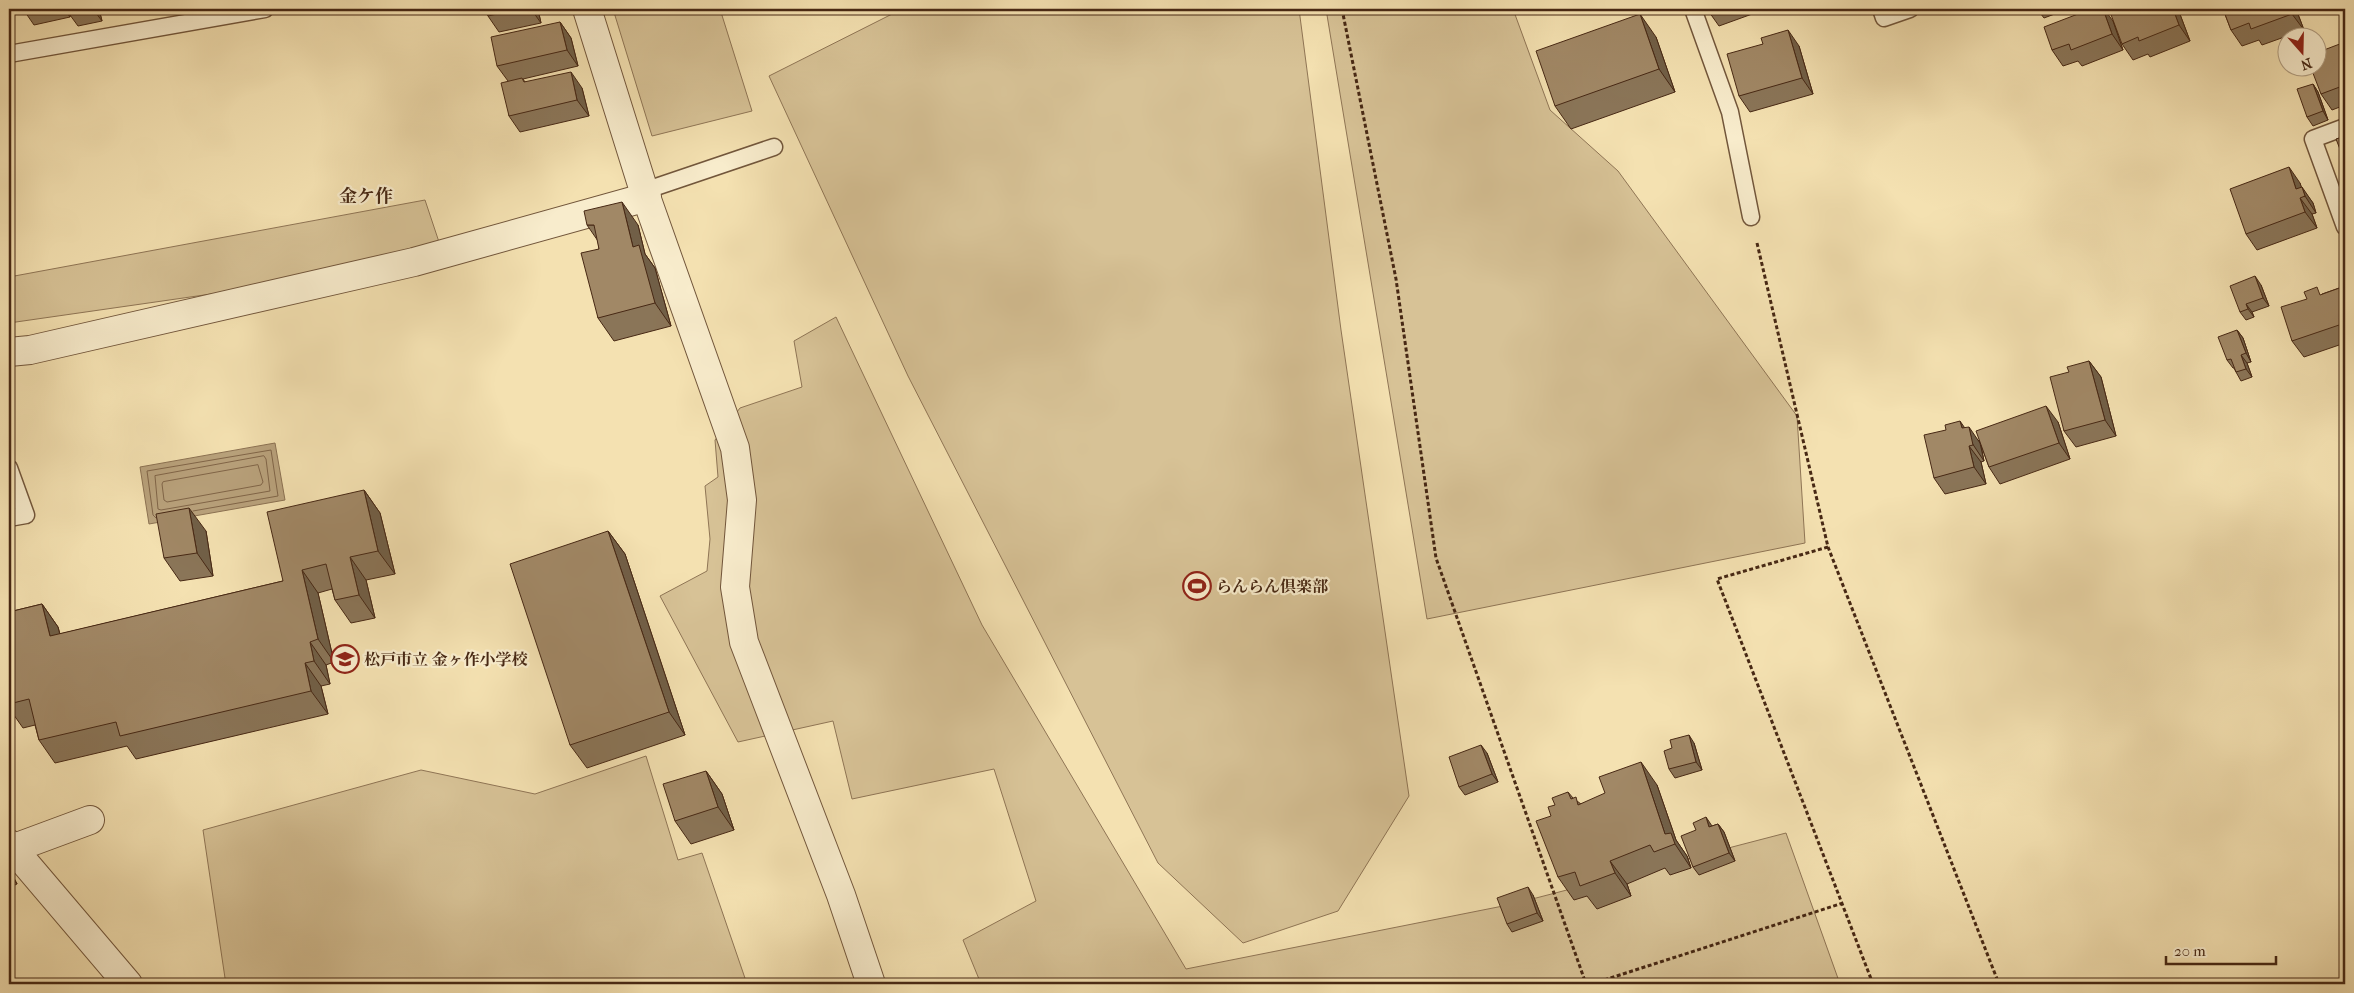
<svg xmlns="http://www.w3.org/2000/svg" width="2354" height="993" font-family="'IM FELL French Canon','Noto Serif JP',serif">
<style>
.green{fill:#d7c296;stroke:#8f7555}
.water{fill:#b9a27c;stroke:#8b7152}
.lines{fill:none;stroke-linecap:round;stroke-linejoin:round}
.shore{stroke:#806548;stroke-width:1}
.lane-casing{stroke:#72563b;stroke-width:19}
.street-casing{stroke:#72563b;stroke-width:30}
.path{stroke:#472814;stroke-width:3;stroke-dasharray:4 2.5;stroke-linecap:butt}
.lane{stroke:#f8eccc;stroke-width:16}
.street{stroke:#f8eccc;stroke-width:28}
.wall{fill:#8a7558;stroke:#472814}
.shaded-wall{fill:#715f47;stroke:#472814}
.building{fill:#a18866;stroke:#472814}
.labels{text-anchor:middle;stroke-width:4.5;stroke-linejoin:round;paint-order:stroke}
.poi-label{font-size:16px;font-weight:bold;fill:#472814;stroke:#f8eccc;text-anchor:start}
.neighbourhood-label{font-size:18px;font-weight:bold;fill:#472814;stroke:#f8eccc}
</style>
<rect width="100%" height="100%" fill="#f4e1b1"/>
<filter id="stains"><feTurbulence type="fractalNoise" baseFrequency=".004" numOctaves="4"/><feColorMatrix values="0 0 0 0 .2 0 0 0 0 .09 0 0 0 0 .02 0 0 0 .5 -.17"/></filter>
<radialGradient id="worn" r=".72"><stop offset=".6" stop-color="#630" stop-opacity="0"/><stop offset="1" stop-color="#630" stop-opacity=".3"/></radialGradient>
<path class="green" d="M613 9H720L752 111 652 136Z
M902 9H1299L1341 330 1409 796 1338 911 1243 943 1158 863 908 376 769 76Z
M1326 9H1513L1550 110 1618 171 1797 416 1805 543 1427 619Z
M425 200 441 248 239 290 9 323V277Z
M836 317 982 625 1186 969 1513 904 1786 833 1840 984H981L963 940 1036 901 994 769 852 799 833 721 738 742 660 596 707 571 710 539 705 486 718 477 715 440 740 408 802 387 794 341Z
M646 756 678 860 702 853 747 984H230L225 978 203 830 421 770 535 794Z"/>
<path class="water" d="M275 443 285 500 149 524 140 467Z"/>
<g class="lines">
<path class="shore" d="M264 456 266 459 270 491 161 510 158 509 155 476Z
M258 465 263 482 261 485 167 502 164 500 162 484 163 482Z
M156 518 153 515 147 471 271 450 278 496 193 511"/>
<defs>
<path id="lane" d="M1693 9 1730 112 1751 217
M1881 9 1884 18 1910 9
M9 54 265 9
M2345 127 2313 139 2345 227
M644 191 774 147
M9 468 26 515 9 518"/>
<path id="street" d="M587 9 644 191 735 448 742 500 735 587 744 642 841 895 871 984
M9 352 30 350 414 262 647 197
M9 844 128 984
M9 850 90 820"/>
</defs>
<use href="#lane" class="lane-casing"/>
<use href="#street" class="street-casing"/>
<path class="path" d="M1342 9 1396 279 1436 558 1586 984
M1757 243 1828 547 1999 984
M1828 547 1717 579 1873 984
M1592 984 1843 903"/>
<use href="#lane" class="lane"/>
<use href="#street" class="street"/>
</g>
<path class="wall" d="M23 9H99L102 21 78 26 70 15V17L34 25Z
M486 9H544L545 13 539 14 541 23 499 32 488 16Z
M1707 9H1766L1719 26Z
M2037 9H2068L2044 18Z
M2178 9 2190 41 2150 57 2148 54 2133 60 2122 44Z
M2223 9H2296L2304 30 2262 45 2259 40 2242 46 2231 30Z
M2113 21 2123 50 2082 66 2078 61 2063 66 2052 50Z
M560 22 571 38 578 66 523 79 525 82 582 88 589 116 520 132 509 116 508 81 497 66Z
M1656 37 1675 92 1571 129 1555 106Z
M2345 42V105L2332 110 2321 94Z
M1763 44 1799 46 1813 94 1750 112 1739 96Z
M2313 84 2318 92 2328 120 2313 126 2307 117Z
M2300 183 2301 187 2313 203 2316 213 2312 214 2317 228 2257 250 2246 234Z
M587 225H638L645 254 655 268 671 326 614 341 598 318 599 249 598 241Z
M2261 285 2269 306 2252 312 2254 317 2246 320 2240 312Z
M2345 286V343L2304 357 2292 341 2322 294Z
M2237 330 2243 338 2251 362 2247 363 2252 377 2241 381 2236 372 2234 368H2233L2227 360Z
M2089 361 2101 377 2116 436 2076 447 2064 431 2069 372Z
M2058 422 2070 459 2000 484 1989 467 1981 445 1984 461 1981 462 1986 484 1945 494 1934 478 1965 427 1980 442Z
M364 490 380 513 395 574 366 580 375 618 351 623 335 600 332 589 318 593 334 662 326 665 330 684 321 686 328 714 136 759 127 746 55 763 39 740 35 725 23 728 9 708V612L42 604 58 627 60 634 283 581Z
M206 531 213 576 180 581 164 558Z
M608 531 625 554 685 735 587 768 570 745Z
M1694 743 1702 770 1675 778 1669 769Z
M1487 753 1498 782 1465 795 1459 787Z
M706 771 722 794 734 830 691 844 675 821Z
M1657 785 1676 840 1687 856 1691 868 1670 875 1665 868 1627 884 1631 896 1597 909 1587 896 1574 900 1558 877 1555 805 1568 792 1573 798 1581 804Z
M1718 824 1724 832 1735 861 1699 875 1693 867 1712 826Z
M9 869 17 884 9 888Z
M1533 895 1543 921 1512 932 1507 924Z"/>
<path class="shaded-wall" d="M64 9H69L66 10 70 15V17Z
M93 9H99L102 21Z
M531 9H535L539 14 541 23Z
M2103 9H2104L2113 21 2123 50 2112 34Z
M2173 9H2178L2190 41 2179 25Z
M2291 9H2296L2304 30 2292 14Z
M1640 14 1656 37 1675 92 1659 69Z
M560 22 571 38 578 66 567 50Z
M1788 30 1799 46 1813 94 1802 78Z
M571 72 582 88 589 116 577 100Z
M2313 84 2318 92 2328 120 2323 111Z
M2289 167 2300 183 2305 197 2296 189Z
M2302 187 2313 203 2316 213 2305 196Z
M2300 198 2312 214 2317 228 2305 212Z
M622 202 638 225 645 254 655 268 671 326 655 303 633 247Z
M2255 276 2261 285 2269 306 2263 298Z
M2246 304 2252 312 2254 317 2248 309Z
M2237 330 2243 338 2251 362 2246 353Z
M2241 355 2247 363 2252 377 2246 369Z
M2089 361 2101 377 2116 436 2105 420Z
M2046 406 2058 422 2070 459 2059 443Z
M1960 421 1971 437 1969 427 1980 443 1984 461 1962 428Z
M1969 446 1981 462 1986 484 1974 467Z
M364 490 380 513 395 574 378 551Z
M189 508 206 531 213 576 197 553Z
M608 531 625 554 685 735 669 712Z
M350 557 366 580 375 618 359 595Z
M302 570 318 593 334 662 318 639Z
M42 604 58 627 66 659 50 636Z
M310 642 326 665 330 684 314 661Z
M305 663 321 686 328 714 311 691Z
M1689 735 1694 743 1702 770 1696 762Z
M1481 745 1487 753 1498 782 1492 774Z
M1641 762 1657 785 1676 840 1687 856 1691 868 1675 844 1665 834Z
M706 771 722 794 734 830 718 807Z
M1706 817 1712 826 1715 835 1709 827Z
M1718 824 1724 832 1735 861 1729 853Z
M1610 861 1627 884 1631 896 1615 873Z
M9 869 11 872 17 884 9 871Z
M1528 887 1533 895 1543 921 1537 913Z"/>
<path class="building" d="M486 9H520L488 16Z
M2091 9H2103L2112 34 2071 50 2069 44 2052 50 2044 27Z
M2119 9H2173L2179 25 2139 41 2138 37 2122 44 2110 12Z
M2223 9H2291L2292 14 2251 29 2249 23 2231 30Z
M1640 14 1659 69 1555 106 1536 51Z
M560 22 567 50 497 66 491 37Z
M1788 30 1802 78 1739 96 1727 54 1763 44 1761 38Z
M2345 42V85L2321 94 2311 68H2316V53Z
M571 72 577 100 509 116 501 83 522 78 524 82Z
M2313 84 2323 111 2307 117 2297 89Z
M2345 136V162L2336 139Z
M2289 167 2296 189 2302 187 2305 196 2300 198 2305 212 2246 234 2230 189Z
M2345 175V184L2342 176Z
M622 202 633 247 639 245 655 303 598 318 581 253 599 249 594 225H587L584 211Z
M2255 276 2263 298 2246 304 2248 309 2240 312 2230 286Z
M2345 286V323L2292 341 2281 307 2307 299 2304 292 2317 287 2320 295Z
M2237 330 2246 353 2241 355 2246 369 2236 372 2231 359 2227 360 2218 337Z
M2089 361 2105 420 2064 431 2050 377 2069 372 2067 367Z
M2046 406 2059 443 1989 467 1976 431Z
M1960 421 1962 428 1969 427 1973 445 1969 446 1974 467 1934 478 1924 435 1946 430 1945 425Z
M364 490 378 551 350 557 359 595 335 600 326 564 302 570 318 639 310 642 314 661 305 663 311 691 120 736 116 722 39 740 29 699 9 704V612L42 604 50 636 283 581 267 512Z
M189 508 197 553 164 558 156 514Z
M608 531 669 712 570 745 510 564Z
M1689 735 1696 762 1669 769 1664 751 1672 748 1670 740Z
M1481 745 1492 774 1459 787 1449 757Z
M1641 762 1665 834 1671 833 1675 844 1654 852 1650 845 1610 861 1615 873 1580 886 1575 872 1558 877 1536 821 1551 816 1548 807 1555 805 1552 798 1568 792 1571 799 1576 797 1578 805 1605 793 1599 777Z
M706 771 718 807 675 821 663 784Z
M1706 817 1709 827 1718 824 1729 853 1693 867 1681 836 1696 830 1693 823Z
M1528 887 1537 913 1507 924 1497 898Z"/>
<defs>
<symbol id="stadium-ring" viewBox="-11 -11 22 22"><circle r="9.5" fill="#f8eccc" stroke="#8f2418" stroke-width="1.5"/><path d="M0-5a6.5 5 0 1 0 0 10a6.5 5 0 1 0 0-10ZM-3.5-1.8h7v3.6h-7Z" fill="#8f2418"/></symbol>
<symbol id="school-ring" viewBox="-11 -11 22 22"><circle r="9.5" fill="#f8eccc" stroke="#8f2418" stroke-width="1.5"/><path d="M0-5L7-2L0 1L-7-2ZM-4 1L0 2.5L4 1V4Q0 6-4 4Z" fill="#8f2418"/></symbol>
</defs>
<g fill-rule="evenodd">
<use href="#stadium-ring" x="1181" y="570" width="32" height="32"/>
<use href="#school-ring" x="329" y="643" width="32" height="32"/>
</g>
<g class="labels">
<g class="poi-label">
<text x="1216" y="592">らんらん倶楽部</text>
<text x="364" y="665">松戸市立 金ヶ作小学校</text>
</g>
<g class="neighbourhood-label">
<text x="366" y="202">金ケ作</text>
</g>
</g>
<rect width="2354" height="993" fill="none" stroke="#f4e1b1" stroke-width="30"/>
<rect x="10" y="10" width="2334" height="973" fill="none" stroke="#472814" stroke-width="2.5"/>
<rect x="15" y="15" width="2324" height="963" fill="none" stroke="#472814"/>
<g transform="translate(2302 52) rotate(160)"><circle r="24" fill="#f8eccc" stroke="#b19e82"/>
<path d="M0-4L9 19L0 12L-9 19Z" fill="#8f2418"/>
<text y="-8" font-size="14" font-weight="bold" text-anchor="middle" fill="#472814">N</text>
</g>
<path d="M2166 956v8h110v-8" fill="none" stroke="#472814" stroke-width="2.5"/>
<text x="2174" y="956" font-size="15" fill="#472814" stroke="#f8eccc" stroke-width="4" paint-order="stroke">20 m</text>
<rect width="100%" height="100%" filter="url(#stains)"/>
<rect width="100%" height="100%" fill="url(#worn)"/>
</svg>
